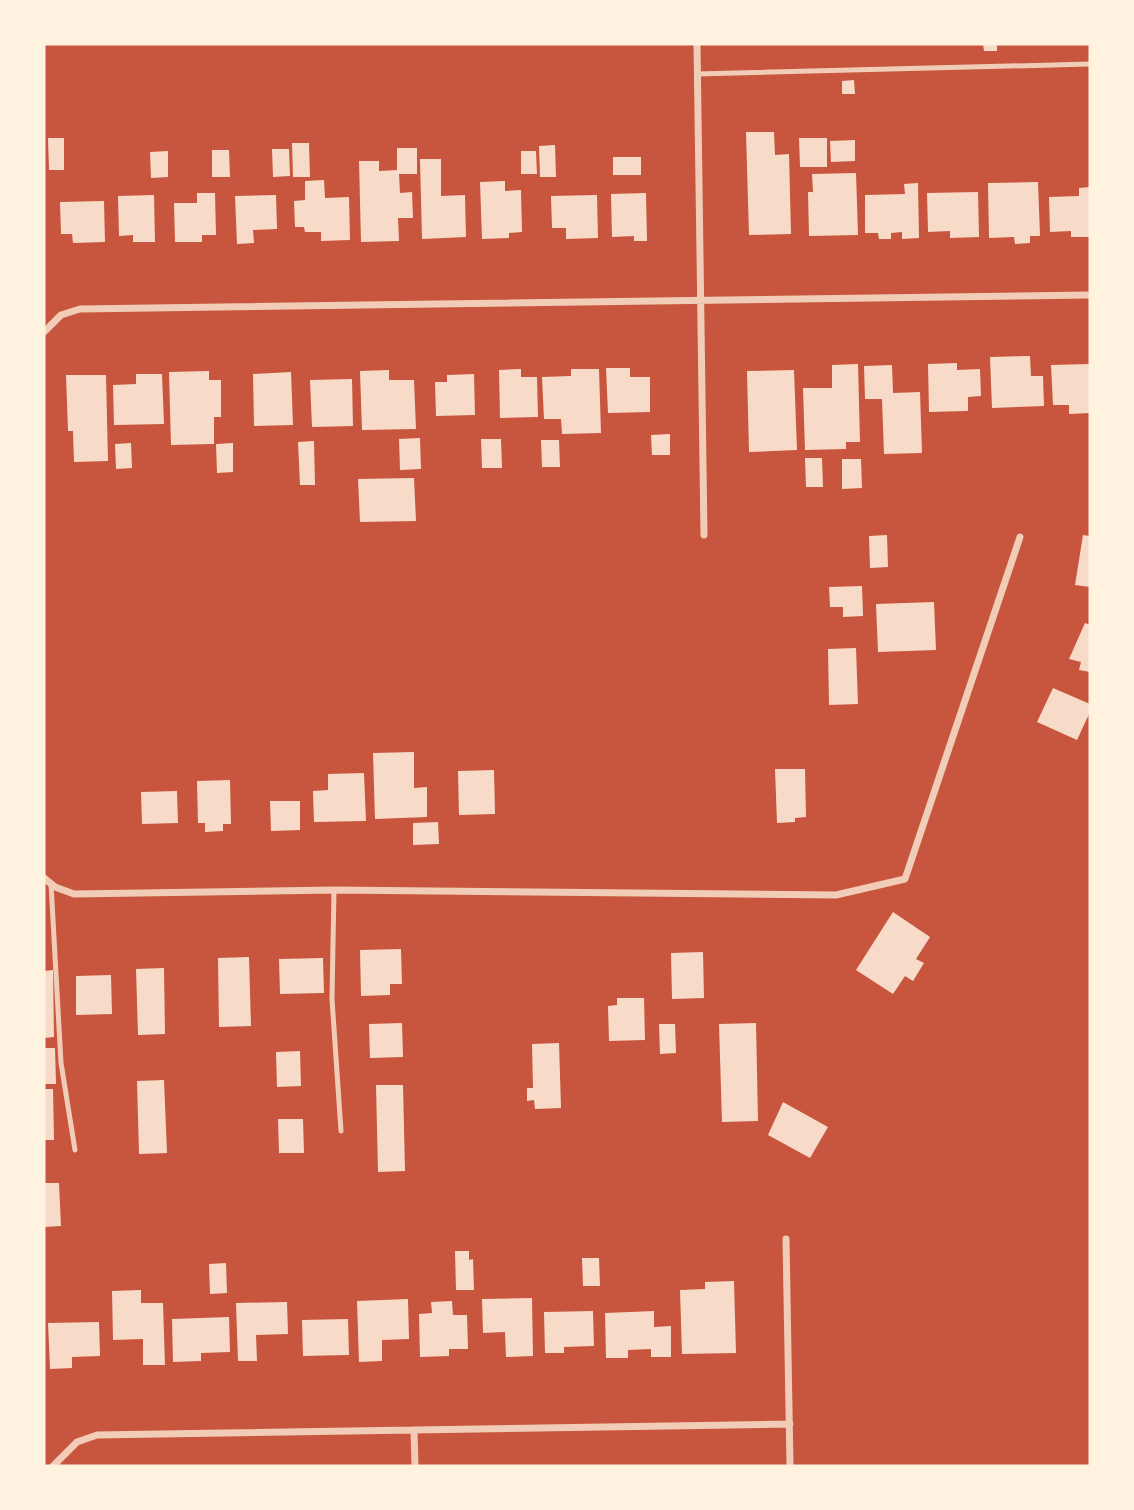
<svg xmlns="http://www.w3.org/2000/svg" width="1134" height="1510" font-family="Inter,sans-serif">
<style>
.building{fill:#f7dbc8}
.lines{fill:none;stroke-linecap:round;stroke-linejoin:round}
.service{stroke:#f1ccb7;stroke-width:5}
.minor{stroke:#f1ccb7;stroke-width:7}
</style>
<rect width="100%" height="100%" fill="#c8553d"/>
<path class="building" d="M983 44H997V51H984Z
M854 80 855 94H842V81Z
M746 132H774L775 155 789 154 791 234 749 235Z
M48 138H64V170H49Z
M799 138H827V167H800Z
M855 140V161L831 162 830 141Z
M292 143H309L310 177H293Z
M555 145 556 177H540L539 146Z
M397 148H417V174H399L400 193 412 192 413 218H398L399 241 361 242 359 161H379V171L397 170Z
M272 149H289L290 176 273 177Z
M212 150H229L230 177H212Z
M168 151V177L151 178 150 152Z
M521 151H536L537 174H521Z
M613 157H641V175H613Z
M420 159H441V196L465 195 466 237 422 239Z
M856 173 858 235 809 236 808 192H813L812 174Z
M324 180 325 198 349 197 350 240 321 241V232H305L304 227H295L294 201 305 200V181Z
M505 181V191L521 190 522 232 509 233V238L482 239 480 182Z
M1038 182 1040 236H1030V243L1015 244 1014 237 989 238 988 183Z
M918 183 919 238 902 239V232L891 233V239H879L878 233H865V195L905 194 904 184Z
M1090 187V237H1071V231L1050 232 1049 197 1079 196V188Z
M978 192 979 237 950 238V231L928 232 927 193Z
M197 193H215L216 235H202V242H175L174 203H197Z
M646 193 647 241H634V236L612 237 611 194Z
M154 195 155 242H133V235L119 236 118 196Z
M276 195 277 229 253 230 254 243 237 244 235 196Z
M597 195 598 238 566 239V228H552L551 196Z
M104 201 105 242 73 243 72 234H61L60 202Z
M1030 356 1031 376H1043L1044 406 992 408 990 357Z
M957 363V370L980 369 981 396 968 397V411L929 412 928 364Z
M858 364 860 442H846V449L805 450 803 388H832V365Z
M1090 364V413L1069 414V405H1053L1051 365Z
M892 365 893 393 920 392 922 453 884 454 882 399H865L864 366Z
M606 368H630V377H650V412L608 413Z
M521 369V377H537L538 417 500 418 499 370Z
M571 369H599L601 433 562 434 561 419H544L542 377 571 376Z
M389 370V380H414L416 429 362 430 360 371Z
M794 370 797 450 749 452 747 371Z
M209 371V380H221V417H214V444L171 445 169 372Z
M291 372 293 425 254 426 253 374Z
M136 374H162L164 424 114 425 113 385 136 384Z
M474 374 475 415 436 416 435 382H447V375Z
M66 375H106L108 461 74 462 73 431H68Z
M352 379 353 426 312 427 310 380Z
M670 434V455H652L651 435Z
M420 438 421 469 400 470 399 439Z
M481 439H501L502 468H482Z
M541 440H559L560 467H542Z
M314 441 315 485H300L298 442Z
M131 443 132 468 116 469 115 444Z
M233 443V472L217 473 216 444Z
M805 458H822L823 487H806Z
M842 459H861L862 488 842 489Z
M414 478 416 521 360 522 358 479Z
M887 535 888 567 870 568 869 536Z
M1083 535 1090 536V587L1075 585Z
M862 586 863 616 843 617V607H830L829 587Z
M934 602 936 650 878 652 876 604Z
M1085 623 1090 625V672L1079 670 1081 662 1069 659Z
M856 648 858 704 829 705 828 649Z
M1053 688 1090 704V712L1077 740 1037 722Z
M414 752V788L427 787V817L375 819 373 753Z
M775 769H805L806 817 795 818V822L777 823Z
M494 770 495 814 459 815 458 771Z
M364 773 366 821 314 822 313 791 328 790V774Z
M230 780 231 824H223V831L205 832V823H198L197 781Z
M177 791 178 823 142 824 141 792Z
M270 801H300V830L271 831Z
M438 822 439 844 413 845V823Z
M893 912 930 937 916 959 924 963 913 981 905 976 893 994 856 970Z
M401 949 402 984H390V995L361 996 360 950Z
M703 952 704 998 672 999 671 953Z
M249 957 251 1026 219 1027 218 958Z
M323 958 324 993 280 994 279 959Z
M164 968 165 1034 138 1035 136 969Z
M53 970 54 1037 44 1038V971Z
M111 975 112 1014 76 1015V976Z
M617 998H644L645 1040 609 1041 608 1006 617 1005Z
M402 1023 403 1057 370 1058 369 1024Z
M756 1023 758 1121 722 1122 719 1024Z
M659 1024H675L676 1053 660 1054Z
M559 1043 561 1108 535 1109 534 1100 527 1101V1088H533L532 1044Z
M44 1048H55L56 1084H44Z
M300 1051 301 1086 277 1087 276 1052Z
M164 1080 167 1153 139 1154 137 1081Z
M376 1085H403L405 1171 378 1172Z
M44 1089H53L54 1140H44Z
M783 1102 828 1127 810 1158 768 1135Z
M278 1119H303L304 1153H279Z
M44 1183H59L61 1226 44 1227Z
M455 1251H469V1260L473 1259 474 1290H456Z
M582 1258H599L600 1286H583Z
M226 1263 227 1293 210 1294 209 1264Z
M734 1281 736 1353 682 1354 680 1290 705 1289V1282Z
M141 1290V1303H163L165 1365H143V1339L113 1340 112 1291Z
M532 1298 533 1356 506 1357 505 1332 483 1333 482 1299Z
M408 1299 409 1339 382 1340V1361L359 1362 357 1301Z
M452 1301 453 1315H467L468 1349H449V1356L420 1357 419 1314 432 1313 431 1302Z
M287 1302 288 1334 256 1335 257 1361H238L236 1303Z
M593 1311 594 1346 564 1347V1353H545L544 1312Z
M654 1311V1327L671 1326V1357H651V1349L628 1350V1358H606L605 1313Z
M229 1317 230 1352 201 1353V1361L173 1362 172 1319Z
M348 1319 349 1355 303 1356 302 1320Z
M99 1322 100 1356 72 1357V1368L50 1369 48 1323Z"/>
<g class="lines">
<path class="service" d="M697 74 1090 64
M51 884 61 1063 75 1150
M334 890 332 999 341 1131"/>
<path class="minor" d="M697 44 704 535
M44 332 61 315 80 309 1090 295
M44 878 55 887 74 894 334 890 836 895 905 879 1020 537
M786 1239 790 1466
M414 1430 415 1466
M53 1466 77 1442 97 1435 790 1424"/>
</g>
<rect width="1134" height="1510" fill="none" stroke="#fff3e0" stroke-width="91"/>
</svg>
